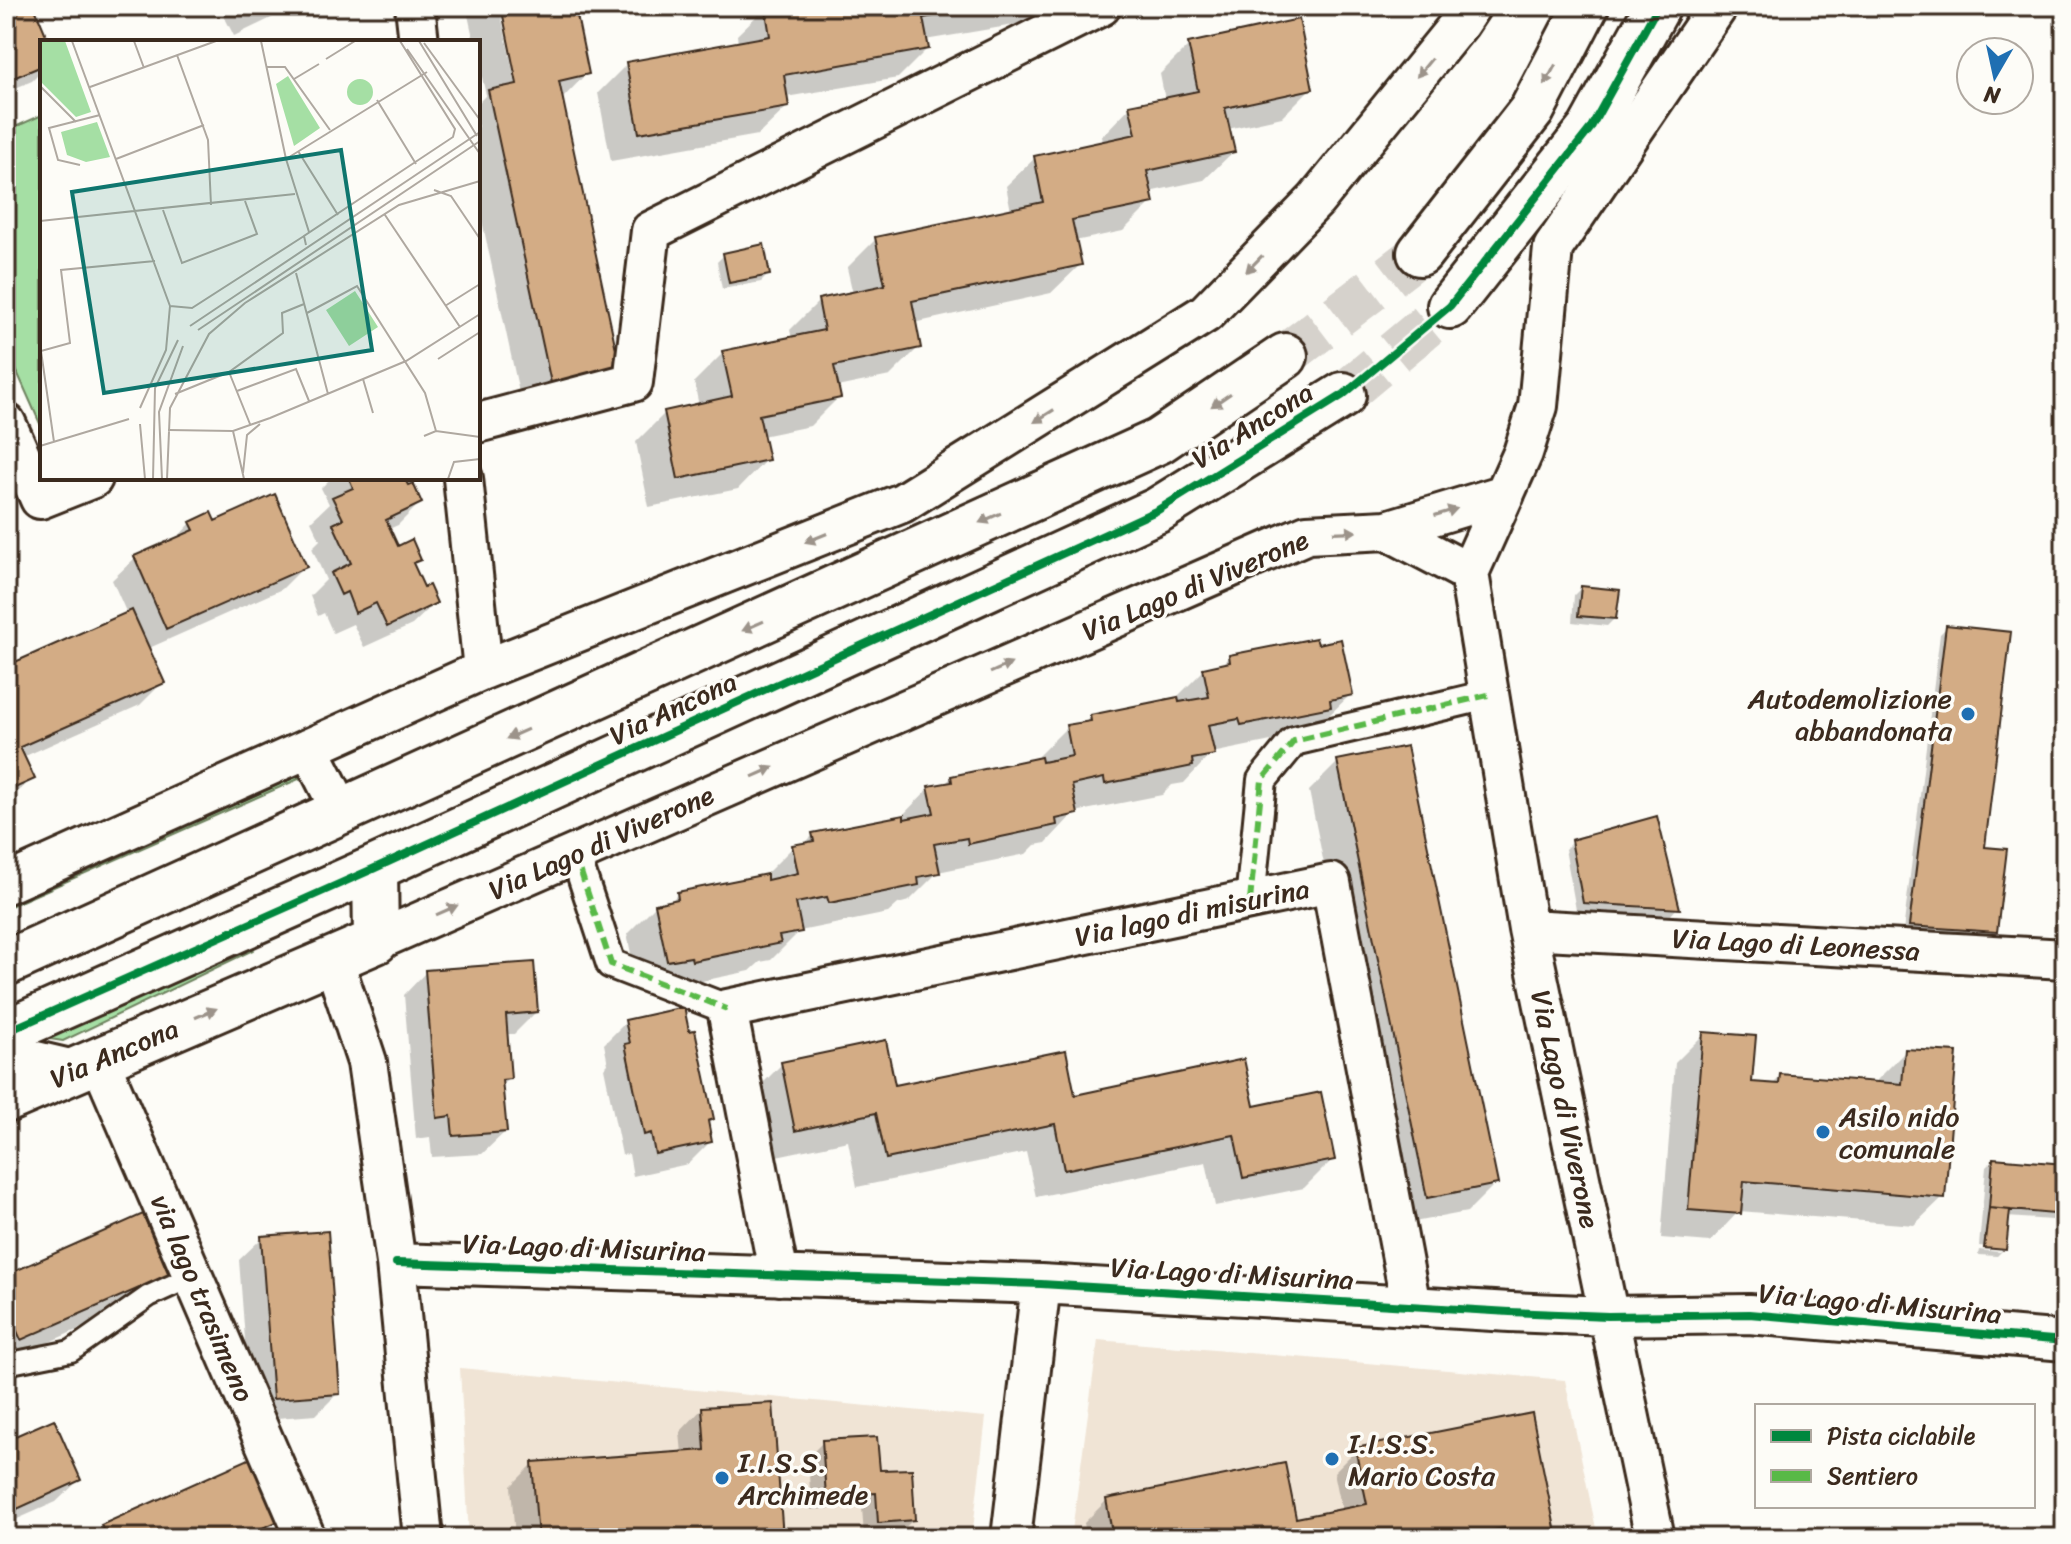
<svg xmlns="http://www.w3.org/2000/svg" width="2071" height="1544" font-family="Sriracha,sans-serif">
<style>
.built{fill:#f0e4d5}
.green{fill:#a5dfa4;stroke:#708461;stroke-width:2}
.shadow{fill:#0003}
.building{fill:#d3ac85;stroke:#3b2a1e;stroke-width:2}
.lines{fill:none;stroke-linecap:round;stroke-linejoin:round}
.tertiary-tunnel{stroke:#d6d2cc;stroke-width:44;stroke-dasharray:44 22;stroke-linecap:butt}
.service-casing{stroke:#3b2a1e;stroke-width:26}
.pedestrian-casing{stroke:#3b2a1e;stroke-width:34}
.minor-casing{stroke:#3b2a1e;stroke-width:44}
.tertiary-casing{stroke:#3b2a1e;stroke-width:50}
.service{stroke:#fdfcf7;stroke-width:20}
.pedestrian{stroke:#fdfcf7;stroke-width:28}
.minor{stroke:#fdfcf7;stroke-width:38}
.tertiary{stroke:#fdfcf7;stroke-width:44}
.quiet{stroke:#58b947;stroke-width:6;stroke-dasharray:12 6;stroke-linecap:butt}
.cycleway-casing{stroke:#fdfcf7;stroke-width:13}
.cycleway{stroke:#00873e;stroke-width:8}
.oneway{fill:#9c938a}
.poi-dot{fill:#1f6fb2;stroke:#fdfcf7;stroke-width:3}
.labels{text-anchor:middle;stroke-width:7;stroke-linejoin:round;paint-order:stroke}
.street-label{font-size:28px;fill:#3b2a1e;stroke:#fdfcf7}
.poi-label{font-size:28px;fill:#3b2a1e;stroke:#fdfcf7;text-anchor:start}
.inset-road{fill:none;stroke:#afa8a0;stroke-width:2}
.view{fill:#0f766e;fill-opacity:0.15;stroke:#0f766e;stroke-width:4}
.inset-edge{fill:none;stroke:#3b2a1e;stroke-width:4}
</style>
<rect width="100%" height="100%" fill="#fdfcf7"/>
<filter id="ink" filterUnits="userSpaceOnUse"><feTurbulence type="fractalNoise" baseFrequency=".0125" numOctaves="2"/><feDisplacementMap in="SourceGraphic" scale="16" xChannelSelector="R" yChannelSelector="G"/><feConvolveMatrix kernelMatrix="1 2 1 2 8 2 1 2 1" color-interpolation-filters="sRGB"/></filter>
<g filter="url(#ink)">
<path class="built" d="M1098 1340 1565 1380 1598 1538H1071Z
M460 1368 986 1417 972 1538H469Z"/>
<path class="green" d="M42 115V428L6 347V131Z
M310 774 6 908V898L273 783Z
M278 918 253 950 63 1041 22 1035 96 999 111 1010 172 981Z"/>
<path class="shadow" d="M6 6H32L47 42H42V71L32 81 6 92Z
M219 6H296L234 36Z
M466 6H499L518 94 522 93 503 6H573L587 73 561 100 618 368 523 411 478 202V103L486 95 478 60V42H474Z
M1051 6 1037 21 925 40 927 49 898 78 786 97 787 107 758 135 611 161 598 93 627 64 738 44 737 35 766 7Z
M1189 45 1311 88 1282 117 1228 129 1233 152 1204 180 1149 192 1152 202 1123 231 1075 241 1080 265 1051 293 914 323 919 347 890 376 837 387 839 397 810 426 762 436 766 460 738 489 649 507 636 442 665 413 699 406 694 382 723 353 792 339 790 330 819 301 853 294 847 268 876 239 1011 211 1006 186 1035 158 1103 143 1102 136 1130 107 1165 100 1160 74Z
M724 255 768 275 761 282 722 289 717 262Z
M331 478H402L420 503 398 525 389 529 397 548 418 559 412 566 423 590 435 603 412 625 364 647 353 624 333 633 324 613 318 616 310 596 326 580 312 548 320 540 311 521 329 504 321 488Z
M191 523 213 524 304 567 282 589 147 649 162 683 140 705 23 757 33 778 6 803V668L127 614 112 580 135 558 174 541Z
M1581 588 1614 619 1607 626 1572 622 1574 595Z
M1947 627 1995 931 1988 938 1903 932 1940 634Z
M1230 657 1350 695 1321 723 1300 735 1212 753 1184 783 1172 785 1162 795 1075 812 1046 843 1035 845 1026 854 938 872 909 901 898 904 888 913 800 931 771 960 760 962 750 971 663 989H638L627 934 656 905 669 903 678 894 764 876 793 847 803 845 813 835 900 818 929 788 944 785 952 777 1039 760 1038 756 1067 727 1083 724 1091 717 1175 699 1204 670 1221 666Z
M1338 762 1496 1183 1467 1212 1398 1225 1309 791Z
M1572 842 1677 908 1671 915 1576 910 1565 849Z
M426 972 536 1012 514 1034H506L509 1078 501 1086 505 1132 482 1154 432 1157 430 1137 416 1139 404 995Z
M626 1022 712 1119 707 1124 710 1142 688 1164 633 1176 629 1154 622 1155 604 1068 608 1064 604 1044Z
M1704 1034 1750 1084 1772 1085 1781 1076 1877 1084V1080L1906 1051 1943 1197 1914 1225 1739 1211 1710 1242 1661 1238 1675 1063Z
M782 1064 893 1088 1252 1108 1333 1159 1304 1188 1215 1206 1206 1162 1036 1197 1026 1152 857 1187 848 1141 767 1158 753 1093Z
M1993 1160 2065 1166V1221L2007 1217 2004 1249 1997 1256 1978 1255 1979 1250 2001 1252V1248L1979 1246 1986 1167Z
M262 1238 338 1393 316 1415 251 1420 239 1260Z
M167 1274 138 1303 6 1361V1277Z
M702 1409 781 1538H515L511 1486 533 1464 682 1454 680 1432Z
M6 1442 79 1480 56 1502 6 1524Z
M823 1442 878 1472 913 1520 898 1534 864 1537 862 1507 811 1510 808 1457Z
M1356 1450 1555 1538H1087L1084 1523 1107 1500 1294 1520 1342 1511 1334 1472Z
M277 1520 259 1538H91L102 1526Z"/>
<path class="building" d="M6 6H34L49 42H42V66L6 81Z
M252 6H275L256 15Z
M501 6H575L589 74 559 81 620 368 551 383 488 90 517 84Z
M765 6H990L923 18 929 49 784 75 789 107 639 133 626 62 770 36Z
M1299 19 1313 89 1225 108 1235 152 1147 171 1154 203 1072 220 1082 265 912 301 921 348 834 366 841 398 759 415 769 460 678 479 664 411 732 396 722 351 824 330 818 299 885 285 875 237 1043 202 1034 156 1136 134 1129 105 1198 91 1188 43Z
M764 244 770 275 729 283 723 253Z
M349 478H404L408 485 413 483 422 503 386 520 398 546 412 539 421 560 413 563 424 587 429 585 437 603 387 627 376 603 355 613 347 592 341 595 331 573 351 563 333 524 343 519 332 497 353 488Z
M275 494 307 567 166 629 134 556 194 530 190 522 211 512 215 521Z
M1581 586 1620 590 1616 619 1578 616Z
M132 610 165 683 20 747 35 779 6 792V666Z
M1946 625 2011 632 1985 847 2007 849 1997 932 1909 926Z
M1316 638 1318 644 1341 639 1353 695 1330 700 1331 707 1241 725 1239 719 1208 725 1215 755 1192 759 1193 766 1105 784 1104 778 1072 785 1078 814 1056 819 1057 825 968 844 967 838 934 844 940 873 918 877 919 885 829 903 827 897 796 903 802 932 779 936 781 943 692 961 691 957 667 961 655 904 678 899 677 892 767 874V880L798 873 792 845 814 841 812 833 904 815V819L934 813 928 786 952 782 951 776 1041 757 1042 762 1072 756 1066 725 1091 721 1090 715 1178 697 1179 702 1209 697 1203 668 1230 662 1229 655Z
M1407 746 1498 1184 1427 1198 1337 760Z
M1657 816 1680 909 1583 903 1571 840Z
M534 962 538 1012 506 1015 511 1079 502 1080 507 1132 453 1136 451 1116 437 1118 425 970Z
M684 1007 689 1031 695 1030 714 1119 708 1121 712 1142 655 1154 651 1133 644 1135 625 1044 630 1043 625 1020Z
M1703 1032 1756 1036 1752 1082 1779 1084 1780 1074 1902 1084 1905 1049 1957 1052 1945 1198 1744 1181 1741 1214 1688 1210Z
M886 1040 895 1085 1066 1050 1075 1095 1244 1059 1254 1106 1321 1092 1335 1160 1243 1178 1234 1135 1064 1170 1055 1124 886 1159 876 1113 795 1131 781 1062Z
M1993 1158 2065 1164V1215L1989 1208Z
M1989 1208 2010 1210 2006 1250 1984 1248Z
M143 1214 169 1275 21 1340 6 1307V1275Z
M328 1231 340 1394 273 1399 261 1236Z
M773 1403 783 1538H538L532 1462 705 1450 702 1407Z
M1532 1413 1557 1538H1506L1504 1528 1453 1538H1113L1106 1499 1285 1463 1296 1518 1367 1504 1355 1448Z
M54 1419 81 1480 6 1514V1440Z
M877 1437 880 1470 912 1469 915 1520 878 1523 876 1493 826 1496 822 1440Z
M251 1458 279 1521 239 1538H107L101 1525Z"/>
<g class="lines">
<path class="tertiary-tunnel" d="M1285 356 1420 253
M1343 395 1450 306"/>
<defs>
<path id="service" d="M6 1364 71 1351 149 1296 193 1276"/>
<path id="pedestrian" d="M575 854 611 964 727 1009
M1250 901 1262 780 1294 741 1488 695"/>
<path id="minor" d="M415 6 419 42
M6 423 40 499 93 478
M478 423 633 382 651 231 1101 6
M463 478 483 670
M1387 530 1505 494
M1469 573 1528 929 1655 1538
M1469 573 1523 453 1538 406 1553 248 1718 6
M309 748 342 813
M6 884 483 670 902 503 1206 313 1316 200 1459 24 1471 6
M1528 929 2065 959
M376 941 1307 534 1387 530 1469 573
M333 959 367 1062 396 1263 423 1538
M6 1054 74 1070
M99 1059 306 1538
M396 1263 1041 1284 1510 1312 1608 1316 1749 1314 2065 1341
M779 1276 727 1009 1331 883 1411 1306
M1011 1538 1041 1284"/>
<path id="tertiary" d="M1420 253 1532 110 1586 6
M1450 306 1590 129 1658 6
M6 963 1159 441 1285 356
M6 1032 375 868 1158 510 1343 395
M6 1100 376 941 375 868"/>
</defs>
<use href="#service" class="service-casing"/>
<use href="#pedestrian" class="pedestrian-casing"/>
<use href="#minor" class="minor-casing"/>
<use href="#tertiary" class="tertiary-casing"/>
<use href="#service" class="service"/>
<use href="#pedestrian" class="pedestrian"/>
<use href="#minor" class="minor"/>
<use href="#tertiary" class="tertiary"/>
<path class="quiet" d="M575 854 611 964 727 1009
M1250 901 1262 780 1294 741 1488 695"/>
<defs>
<path id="cycleway" d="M6 1032 375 868 1158 510 1343 395 1450 306 1590 129 1658 6
M396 1263 1041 1284 1510 1312 1608 1316 1749 1314 2065 1341"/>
</defs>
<use href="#cycleway" class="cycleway-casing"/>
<use href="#cycleway" class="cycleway"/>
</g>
<defs><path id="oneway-solid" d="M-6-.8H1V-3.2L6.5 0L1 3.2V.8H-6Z" transform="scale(2)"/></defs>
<g class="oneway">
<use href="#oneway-solid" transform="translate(1424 68) rotate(129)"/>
<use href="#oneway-solid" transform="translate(1550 75) rotate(118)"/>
<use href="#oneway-solid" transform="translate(1254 264) rotate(134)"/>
<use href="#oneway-solid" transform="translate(1221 400) rotate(146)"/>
<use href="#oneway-solid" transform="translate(1044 416) rotate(148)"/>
<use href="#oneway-solid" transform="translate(1446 512) rotate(-17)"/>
<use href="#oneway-solid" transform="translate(990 518) rotate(156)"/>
<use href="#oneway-solid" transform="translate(1345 532) rotate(-2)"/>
<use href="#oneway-solid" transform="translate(816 538) rotate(158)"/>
<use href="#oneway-solid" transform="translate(753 626) rotate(156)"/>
<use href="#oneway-solid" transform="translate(1001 668) rotate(-24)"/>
<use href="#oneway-solid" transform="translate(517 734) rotate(156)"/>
<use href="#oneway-solid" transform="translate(763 772) rotate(-24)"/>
<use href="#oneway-solid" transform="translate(447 910) rotate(-24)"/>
<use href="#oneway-solid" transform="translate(206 1013) rotate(-23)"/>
</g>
</g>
<g class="poi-dot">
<circle cx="1968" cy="714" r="8"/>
<circle cx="1823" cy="1132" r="8"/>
<circle cx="1332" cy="1459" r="8"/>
<circle cx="722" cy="1478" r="8"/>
</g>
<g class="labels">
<g class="street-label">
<text transform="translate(1252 425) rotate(-32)" y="10">Via Ancona</text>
<text transform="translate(1195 585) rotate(-23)" y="10">Via Lago di Viverone</text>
<text transform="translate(673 708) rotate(-25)" y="10">Via Ancona</text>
<text transform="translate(601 842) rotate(-24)" y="10">Via Lago di Viverone</text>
<text transform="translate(1192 912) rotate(-12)" y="10">Via lago di misurina</text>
<text transform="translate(1796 944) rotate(3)" y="10">Via Lago di Leonessa</text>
<text transform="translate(114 1053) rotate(-23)" y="10">Via Ancona</text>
<text transform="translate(1566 1109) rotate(78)" y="10">Via Lago di Viverone</text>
<text transform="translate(584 1247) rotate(2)" y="10">Via Lago di Misurina</text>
<text transform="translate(1232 1273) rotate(3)" y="10">Via Lago di Misurina</text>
<text transform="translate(203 1298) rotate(67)" y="10">via lago trasimeno</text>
<text transform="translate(1880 1303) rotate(5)" y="10">Via Lago di Misurina</text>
</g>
<g class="poi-label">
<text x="1952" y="708" text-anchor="end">Autodemolizione<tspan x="1952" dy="32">abbandonata</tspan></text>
<text x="1839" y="1126">Asilo nido<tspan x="1839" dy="32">comunale</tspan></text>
<text x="1348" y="1453">I.I.S.S.<tspan x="1348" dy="32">Mario Costa</tspan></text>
<text x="738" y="1472">I.I.S.S.<tspan x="738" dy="32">Archimede</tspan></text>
</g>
</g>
<g transform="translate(40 40)">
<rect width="440" height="440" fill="#fdfcf7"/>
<path d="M0 1H25L51 72 36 77 0 41ZM248 36 280 88 254 106 236 44ZM307 52a13 13 0 1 1 26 0a13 13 0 1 1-26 0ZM57 82 70 117 46 122 27 115 21 92ZM315 251 338 287 309 306 286 270Z" fill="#a5dfa4"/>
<path class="inset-road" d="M32 1 130 266M94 1 104 28M221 1 246 119 269 192M379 1 437 96M384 3 440 80M367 9 440 114M137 15 168 100 171 165M286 19 315 1M226 27H245L290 90M254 39 279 24M0 46 36 82M50 47 176 1M337 60 376 124M258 111 298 175M76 119 164 85M246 119 387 32M40 125 18 120 9 88 60 75M394 150 411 156 440 199M123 170 142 223 217 194 205 161M345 175 420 287M0 181 255 154M266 205 264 196 413 97 415 89 360 1M256 233 288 354M130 266 152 268 264 196M405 266 440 244M267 273 317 246 385 353 396 391M150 286 440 92M158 290 440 101M398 319 440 292M189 332 210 384M323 339 333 373M197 351 256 329 269 361M135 354 189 332 243 293 242 273 264 264M100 368 126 310 130 266M100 384 105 439M128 390 193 391 230 378 366 321 440 274M193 391 204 439M384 396 396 391 440 397M14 402 1 311 30 303 21 230 115 221M0 406 89 379M203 433 207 395 220 384M113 439 115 348 138 300M122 439 119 372 143 306M127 439 130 368 169 294 205 263 359 165 440 141M408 439 414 422 440 419"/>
<path class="view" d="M301 110 332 310 64 353 32 152Z"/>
<rect width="440" height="440" class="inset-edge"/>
</g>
<rect width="2071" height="1544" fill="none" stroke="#fdfcf7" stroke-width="32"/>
<rect x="16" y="16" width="2039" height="1512" fill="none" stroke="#3b2a1e" stroke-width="3" filter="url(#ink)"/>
<rect x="1755" y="1404" width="280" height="104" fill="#fdfcf7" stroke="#afa8a0" stroke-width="2"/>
<rect x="1771" y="1430" width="40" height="12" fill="#00873e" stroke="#afa8a0" stroke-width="2"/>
<text x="1827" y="1444" font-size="24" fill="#3b2a1e">Pista ciclabile</text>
<rect x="1771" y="1470" width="40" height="12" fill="#58b947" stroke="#afa8a0" stroke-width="2"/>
<text x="1827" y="1484" font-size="24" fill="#3b2a1e">Sentiero</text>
<g transform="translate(1995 76) rotate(189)"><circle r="38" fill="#fdfcf7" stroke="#afa8a0" stroke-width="2"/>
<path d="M0-6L14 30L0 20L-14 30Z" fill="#1f6fb2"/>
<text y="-12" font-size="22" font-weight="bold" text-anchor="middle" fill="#3b2a1e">N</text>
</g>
</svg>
